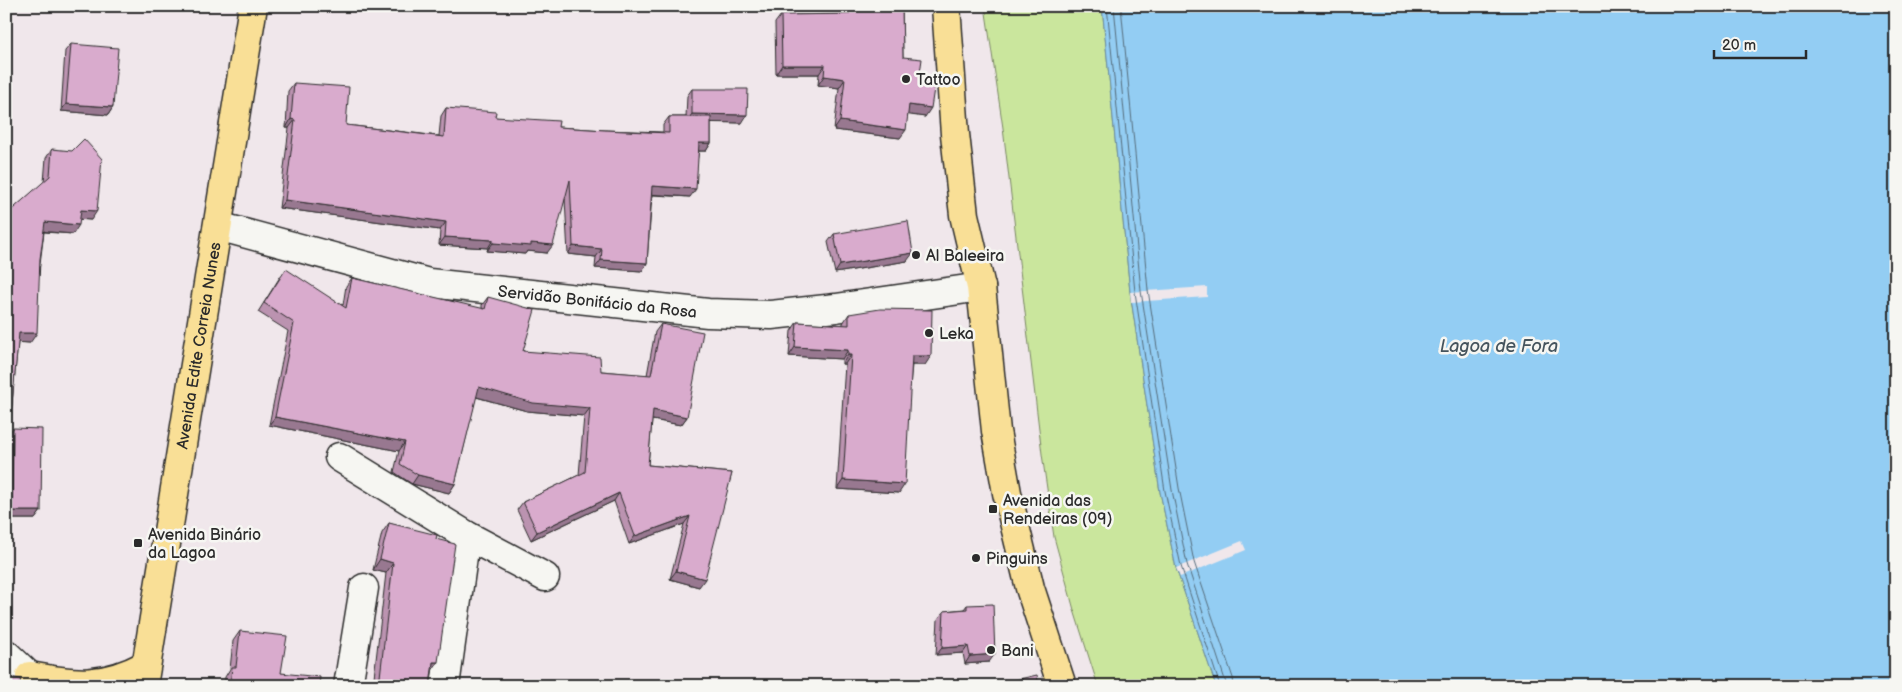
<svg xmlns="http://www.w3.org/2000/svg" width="1902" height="692" font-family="'Balsamiq Sans',sans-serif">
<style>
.green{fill:#cae69d;stroke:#7a8864}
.water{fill:#93cdf3;stroke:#698ca3}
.pier{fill:#f0e7eb}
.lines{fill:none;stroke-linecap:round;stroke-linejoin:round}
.shore{stroke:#556c7b;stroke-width:1}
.minor-casing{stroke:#2b2b2b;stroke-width:31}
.major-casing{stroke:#2b2b2b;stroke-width:31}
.minor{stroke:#f6f6f2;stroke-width:28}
.major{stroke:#f9df96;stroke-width:28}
.wall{fill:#bb93b0;stroke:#2b2b2b}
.shaded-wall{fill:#987890;stroke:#2b2b2b}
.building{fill:#d9abcd;stroke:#2b2b2b}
.poi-dot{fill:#2b2b2b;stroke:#f6f6f2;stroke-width:2}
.labels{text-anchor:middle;stroke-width:5;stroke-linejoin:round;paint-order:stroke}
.poi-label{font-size:16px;fill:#2b2b2b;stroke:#f6f6f2;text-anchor:start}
.street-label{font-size:16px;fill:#2b2b2b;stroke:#f6f6f2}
.water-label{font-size:18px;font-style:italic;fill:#45545d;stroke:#f6f6f2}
</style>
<rect width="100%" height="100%" fill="#f0e7eb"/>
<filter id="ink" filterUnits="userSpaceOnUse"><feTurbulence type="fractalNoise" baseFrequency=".02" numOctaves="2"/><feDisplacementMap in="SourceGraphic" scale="10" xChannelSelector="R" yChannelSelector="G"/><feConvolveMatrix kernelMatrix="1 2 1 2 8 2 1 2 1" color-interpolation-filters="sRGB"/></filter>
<g filter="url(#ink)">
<path class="green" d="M985 6H1102L1130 292 1160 492 1176 568 1216 686H1098L1074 610 1054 537 1042 454 1003 128Z"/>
<path class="water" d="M1102 6H1896V686H1216L1176 568 1160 492 1130 292Z"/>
<path class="pier" d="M1207 287V297L1131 302 1130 292Z
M1242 541 1246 550 1180 577 1176 568Z"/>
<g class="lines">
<path class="shore" d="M1107 6 1135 292 1165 491 1181 566 1220 686
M1114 6 1141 291 1172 490 1187 564 1227 686
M1121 6 1148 290 1179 488 1194 562 1233 678 1234 686"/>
<defs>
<g id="minor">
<path id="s1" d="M218 226 429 283 708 313 771 315 836 308 981 287"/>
<path d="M339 457 466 535 545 577"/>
<path d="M6 654 40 686"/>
<path d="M348 686 364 588"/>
<path d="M445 686 466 535"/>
</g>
<g id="major">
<path d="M946 6 955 134 964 215 981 287 996 431 1007 493 1030 588 1062 686"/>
<path d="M30 676C76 685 103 688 146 665"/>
<path id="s2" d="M143 686 253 6"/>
</g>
</defs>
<use href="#minor" class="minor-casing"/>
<use href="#major" class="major-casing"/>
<use href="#minor" class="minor"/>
<use href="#major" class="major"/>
</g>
<path class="wall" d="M842 6H902L903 57 919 80 925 117 908 114 900 138 834 130 839 88 818 85 819 74H776L775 23 781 15 843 14Z
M71 44 113 107 108 115 61 111 65 51Z
M294 83 346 125 439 136 441 116 446 108 495 117 558 127 605 130 663 132V125L669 117H686L687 96 692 89 742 123 711 122V143L706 151H699L690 197 652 195 647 263 642 271 595 268 596 257 568 254 565 199 547 253 527 251 525 254 487 251 488 248 439 245 440 230 279 208 289 128H286L288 91Z
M52 149 91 220 80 219 73 234 44 232 30 343 18 342 9 433 13 428 41 511 35 519H6L8 445 6 446V215L44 182 46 158Z
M834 234 907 261 835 273 828 242Z
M280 277 343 305 346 286 352 278 482 309V305L488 297 523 351 601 371 647 375 655 332 661 324 687 417 681 425 652 420 648 465 732 473 699 587 670 579 684 524 629 544 614 501 531 540 517 510 523 502 579 475 584 416 527 411 476 397 455 484 449 493 412 484 394 472 399 451 269 425 288 331 258 312Z
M849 314 925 365H912L899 493 837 489 845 364H842V359L789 356 791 331 797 322 843 325V323Z
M389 523 436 539 432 671 430 686H373L386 573 373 570 382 533Z
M967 605 989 662 965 664 963 653 936 655 938 619 944 611 964 609Z
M240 631 281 673 319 686H224L225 677 230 669 233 641Z"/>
<path class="shaded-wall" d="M782 65H825L819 74H776Z
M824 76 845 79 839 88 818 85Z
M66 104 113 107 108 115 61 111Z
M909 105 931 108 925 117 903 114Z
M692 114 747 115 742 123 686 122Z
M291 119 295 120 289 128H286Z
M840 121 906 130 900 138 834 130Z
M699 143H711L706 151H694Z
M652 186 696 189 690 197 647 194Z
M285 200 446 222 440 230 279 208Z
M81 210 97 211 91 220 74 219Z
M45 222 79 225 73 234 38 231Z
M445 237 493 240 488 248 439 245Z
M493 243H531L553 245 547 253 527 251 525 254 487 251Z
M573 246 602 249 596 257 568 254Z
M913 253 907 261 835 273 840 265Z
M601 260 647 263 642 271 595 268Z
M19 333H37L30 343 12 342Z
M795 347 848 350 842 359 789 356Z
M848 355H851L845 364H842Z
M912 356H931L925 365H906Z
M479 387 590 408 584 416 527 411 473 396Z
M653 410 687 417 681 425 647 419Z
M275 417 405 442 399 451 269 425Z
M418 475 455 484 449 493 412 484Z
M843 480 905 484 899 493 837 489Z
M619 493 614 501 531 540 537 532Z
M12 511H41L35 519H6Z
M690 516 684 524 629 544 635 536Z
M380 559 393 563 386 573 373 570Z
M676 571 705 579 699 587 670 579Z
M968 646 963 653 936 655 942 648Z
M995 654 989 662 965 664 970 656Z
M433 662H438L431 672Z"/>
<path class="building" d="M849 6H902L903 57 922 59 919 80 935 82 931 108 909 105 906 130 840 121 845 79 824 76 825 65H782L781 15 849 14Z
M71 44 118 48 113 107 66 104Z
M294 83 349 87 346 125 444 137 446 108 496 112 495 117 559 121 558 127 605 130 669 133V117H711V143H699L696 189 652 186 647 263 601 260 602 249 573 246 570 180 553 245 531 243V246L493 243V240L445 237 446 222 285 200 295 120 291 119Z
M692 89H748L747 115 692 114Z
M84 139 102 159 97 211 81 210 79 225 45 222 40 259 37 333H19L8 443H6V242L10 239 6 235V215L50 176 52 149 72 151Z
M908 221 913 253 840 265 834 234Z
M286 269 346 308 352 278 485 309 488 297 535 310 523 351 600 357 601 371 651 375 661 324 703 332 687 417 653 410 648 465 732 473 705 579 676 571 690 516 635 536 619 493 537 532 523 502 585 472 590 408 533 403 479 387 455 484 418 475 400 464 405 442 275 417 294 323 264 303Z
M880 309 932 310 931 356H912L905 484 843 480 851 355H848V350L795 347 797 322 849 325V314Z
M13 428 42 429 41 511H12Z
M389 523 437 535 436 539 455 544 438 662H433L430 686H379L393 563 380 559Z
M993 604 995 654 970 656 968 646 942 648 944 611 967 609V605Z
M240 631 287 636 281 673 320 677 319 686H230L232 667H236Z
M6 668H10L8 677 21 679 19 686H6Z
M1037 675 1039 686H1002V683Z"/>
</g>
<g class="poi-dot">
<circle cx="906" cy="79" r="5"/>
<circle cx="916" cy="255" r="5"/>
<circle cx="929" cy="333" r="5"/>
<rect x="988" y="504" width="10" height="10" rx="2.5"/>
<rect x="133" y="538" width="10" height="10" rx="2.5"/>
<circle cx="976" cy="558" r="5"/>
<circle cx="991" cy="650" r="5"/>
</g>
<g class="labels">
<g class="poi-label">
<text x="916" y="85">Tattoo</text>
<text x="926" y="261">Al Baleeira</text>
<text x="939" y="339">Leka</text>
<text x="1003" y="506">Avenida das<tspan x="1003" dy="18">Rendeiras (09)</tspan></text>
<text x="148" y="540">Avenida Binário<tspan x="148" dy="18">da Lagoa</tspan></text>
<text x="986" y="564">Pinguins</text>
<text x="1001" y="656">Bani</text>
</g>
<g class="street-label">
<text dy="6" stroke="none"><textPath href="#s1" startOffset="388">Servidão Bonifácio da Rosa</textPath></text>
<text dy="6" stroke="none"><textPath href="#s2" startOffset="345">Avenida Edite Correia Nunes</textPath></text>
</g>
<g class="water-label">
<text x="1499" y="352">Lagoa de Fora</text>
</g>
</g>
<rect width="1902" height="692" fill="none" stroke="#f6f6f2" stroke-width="25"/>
<rect x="12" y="12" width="1877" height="667" fill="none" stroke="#2b2b2b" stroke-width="2" filter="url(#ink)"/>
<path d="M1714 50v8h92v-8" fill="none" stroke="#2b2b2b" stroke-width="2.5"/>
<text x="1722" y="50" font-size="15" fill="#2b2b2b" stroke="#f6f6f2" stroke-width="4" paint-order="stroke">20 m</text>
</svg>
